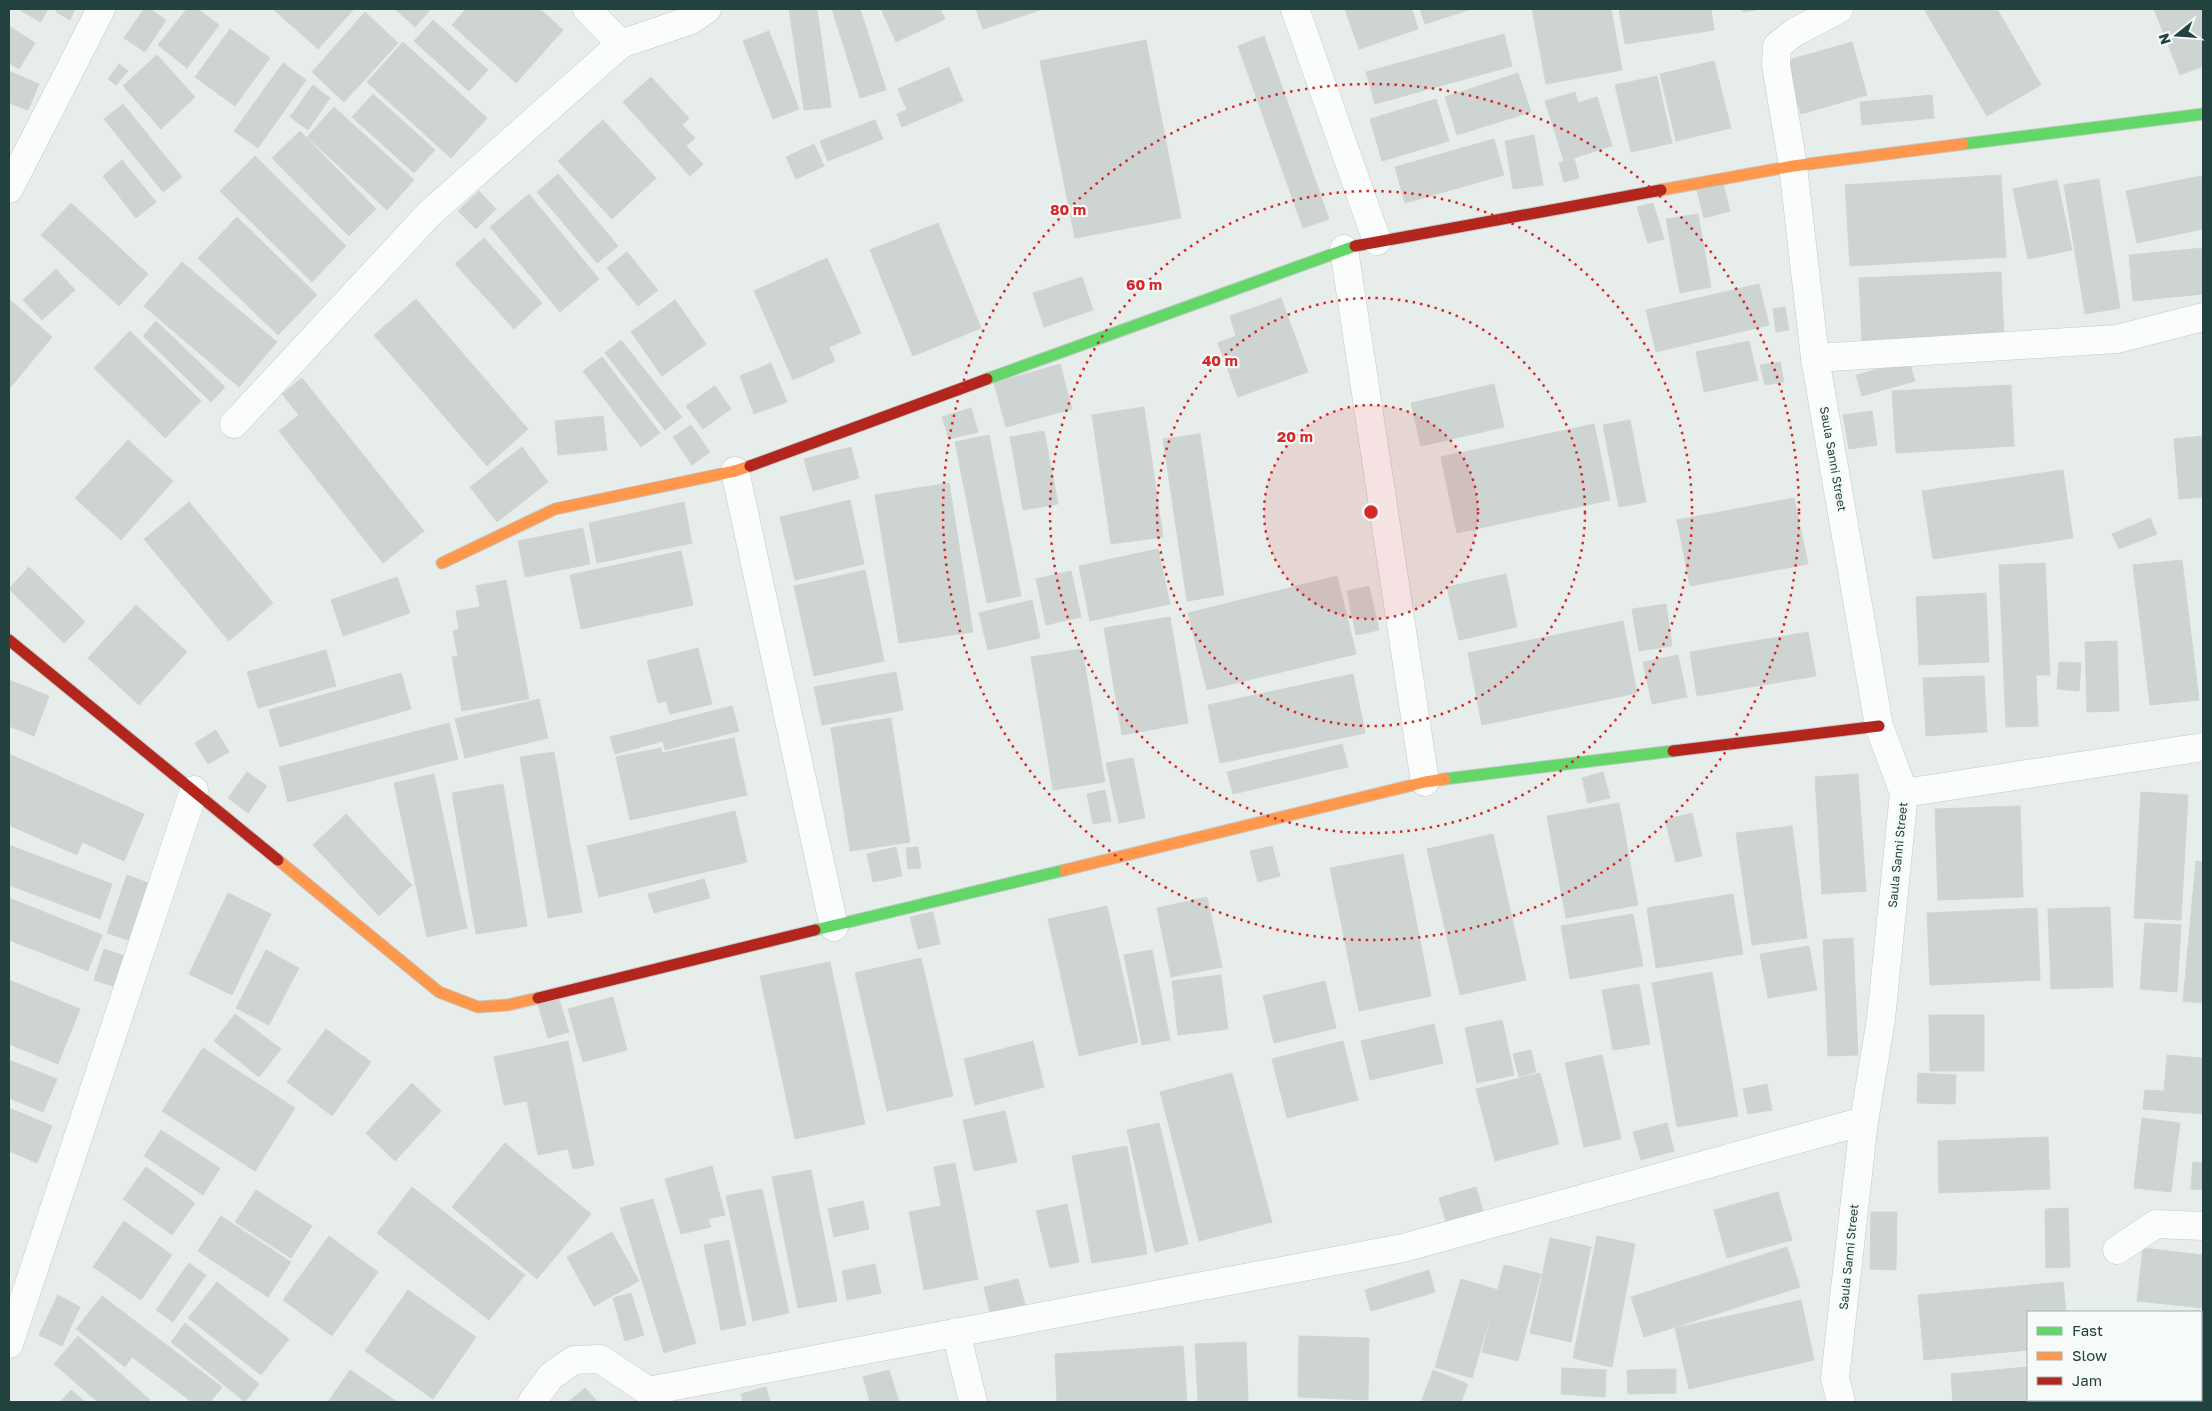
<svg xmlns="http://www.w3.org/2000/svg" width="2212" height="1411" font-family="'Golos Text',sans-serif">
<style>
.building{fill:#ced4d2;stroke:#d0d6d4}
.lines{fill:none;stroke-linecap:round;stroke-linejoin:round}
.street-casing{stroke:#c4cac8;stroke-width:29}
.fast-casing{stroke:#c2cac9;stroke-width:13}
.slow-casing{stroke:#c2cac9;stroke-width:13}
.jam-casing{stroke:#c2cac9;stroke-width:13}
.street{stroke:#fbfcfc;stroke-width:28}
.fast{stroke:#63d668;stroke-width:11}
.slow{stroke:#ff974d;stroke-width:11}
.jam{stroke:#b3261e;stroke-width:11}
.ring{fill:none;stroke:#d62828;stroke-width:2.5;stroke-dasharray:2.5 5}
.labels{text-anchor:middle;stroke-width:4.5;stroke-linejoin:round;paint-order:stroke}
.street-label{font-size:12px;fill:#224240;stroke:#f6fbf9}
.centre{fill:#d62828;stroke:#f6fbf9;stroke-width:2.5}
.ring-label{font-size:15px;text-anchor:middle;font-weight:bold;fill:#d62828;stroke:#f6fbf9;stroke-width:4.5;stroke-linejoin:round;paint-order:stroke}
</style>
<rect width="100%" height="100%" fill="#e7edeb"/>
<path class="building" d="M18 9H48L41 22Z
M57 9H75L70 20 56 12Z
M144 9H150L166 20 145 52 124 38Z
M187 9H198L219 25 187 68 158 45Z
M273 9H354L318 49Z
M395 9H431L415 27Z
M466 9H540L563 30 516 83 452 25Z
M789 9H817L831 107 804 110Z
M832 9H860L886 90 860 98Z
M881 9H940L945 19 896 42Z
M976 9H1043L983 29Z
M1345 9H1412L1418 29 1359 49Z
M1420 9H1471L1425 24Z
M1532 9H1611L1622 70 1546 84Z
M1619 9H1711L1714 30 1625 44Z
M1742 9H1761L1743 12Z
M1924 9H1997L2041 85 1987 116Z
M2154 9H2203V66L2180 75Z
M365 12 398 43 344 102 312 72Z
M433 20 488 70 469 91 414 41Z
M9 26 35 43 19 69 9 63Z
M230 29 270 58 235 106 195 77Z
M769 31 799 109 773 119 743 41Z
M1504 34 1512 66 1375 104 1366 72Z
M1264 36 1329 219 1303 228 1238 46Z
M1146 40 1181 218 1075 238 1040 61Z
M403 42 487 118 451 158 367 82Z
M1852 42 1867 95 1801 114 1785 61Z
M157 55 195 97 161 129 123 86Z
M1714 61 1731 128 1676 141 1660 74Z
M283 63 306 80 258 148 234 131Z
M119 64 128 71 116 85 108 79Z
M949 67 963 101 902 127 897 114 907 110 898 89Z
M9 71 39 84 28 110 9 103Z
M1518 73 1531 112 1457 135 1445 97Z
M1657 76 1672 143 1631 152 1615 85Z
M651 77 689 118 682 125 695 138 686 146 703 164 690 176 623 102Z
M313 85 330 98 308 130 290 117Z
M1575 92 1578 103 1597 97 1612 146 1564 161 1545 101Z
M373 94 435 150 414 173 352 117Z
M1932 95 1934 118 1862 125 1860 102Z
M1436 99 1449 141 1382 161 1370 119Z
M123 104 182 177 163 192 104 119Z
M334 107 414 180 387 210 307 137Z
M603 120 656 178 612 219 558 161Z
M875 120 883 139 828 161 820 141Z
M300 131 376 209 349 236 272 158Z
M1534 135 1543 185 1513 189 1505 141Z
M1494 139 1504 175 1405 203 1395 167Z
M814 144 824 166 796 179 786 157Z
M255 156 346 246 312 282 220 191Z
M1574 158 1579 178 1564 182 1559 163Z
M122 160 156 202 136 218 103 176Z
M558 174 618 246 597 263 537 192Z
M2001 175 2006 257 1850 266 1845 185Z
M2201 176 2203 190V229L2137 243 2126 191Z
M2099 179 2120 308 2085 314 2064 185Z
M1722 180 1730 211 1704 218 1696 187Z
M2057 180 2072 250 2028 259 2013 189Z
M479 191 496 209 476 229 458 211Z
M529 194 599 279 560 312 490 227Z
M71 203 148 274 119 306 41 235Z
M1653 203 1664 239 1648 243 1637 207Z
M1698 214 1711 287 1680 293 1666 219Z
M237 217 317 295 278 335 198 258Z
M938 223 981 328 913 356 870 250Z
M484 238 542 303 514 329 455 264Z
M2203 248V294L2133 301 2129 255Z
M627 252 658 290 638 306 607 268Z
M827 258 861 333 829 347 835 361 793 380 754 291Z
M182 262 277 342 239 387 144 306Z
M56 269 75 290 42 320 23 300Z
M2001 272 2004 337 1862 343 1859 278Z
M1082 277 1093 310 1044 327 1033 293Z
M1759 284 1769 325 1656 352 1646 310Z
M1281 298 1308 372 1238 397 1218 343 1236 336 1230 316Z
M9 299 52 337 9 389Z
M416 299 528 429 487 466 374 335Z
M675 300 706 344 662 376 631 332Z
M1785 307 1789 330 1776 332 1773 309Z
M156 321 225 387 211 402 143 336Z
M130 331 201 401 165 438 94 368Z
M621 340 682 417 665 430 605 353Z
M1749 341 1758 380 1704 392 1696 352Z
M602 357 660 433 641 447 583 371Z
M1909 361 1915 381 1862 396 1856 375Z
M1780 362 1784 382 1765 385 1760 365Z
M771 363 787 402 754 414 740 376Z
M1060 364 1072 409 1006 427 994 383Z
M302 378 424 531 383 563 279 431 299 415 282 394Z
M1494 384 1504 427 1421 446 1411 403Z
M2011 385 2014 446 1896 453 1892 391Z
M715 386 731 409 703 429 686 406Z
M1144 407 1163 537 1111 544 1092 415Z
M971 408 978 432 949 439 942 417Z
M1872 411 1877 445 1849 449 1843 415Z
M603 416 607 450 558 455 555 421Z
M1630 420 1646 502 1619 507 1603 425Z
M1594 424 1610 500 1457 533 1441 457Z
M691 425 710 452 692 465 673 437Z
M1044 431 1058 504 1023 510 1010 437Z
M1200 434 1224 595 1187 601 1163 439Z
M989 435 1021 596 987 603 955 442Z
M2203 436V497L2179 499 2174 439Z
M128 440 173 481 121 540 75 498Z
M522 447 548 482 497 522 470 487Z
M851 447 859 478 813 491 804 459Z
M2063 470 2073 538 1933 559 1922 491Z
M949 483 973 632 899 643 875 495Z
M1794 498 1808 564 1690 586 1677 520Z
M850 500 864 564 795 580 780 517Z
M189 502 273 603 229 641 144 539Z
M684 502 692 543 597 563 589 523Z
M2150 518 2157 534 2119 549 2112 534Z
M583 528 590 564 525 577 518 541Z
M1158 549 1170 604 1090 621 1079 566Z
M681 551 693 605 581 629 570 575Z
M2182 560 2199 700 2150 705 2133 565Z
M2045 563 2050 675H2036L2038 726 2006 727 1999 565Z
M29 567 85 622 64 643 9 589Z
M865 570 884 661 814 676 794 586Z
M1071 571 1081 617 1046 625 1036 579Z
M1506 574 1517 627 1459 640 1447 587Z
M1337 576 1356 654 1207 690 1188 613Z
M397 577 410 613 343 636 331 600Z
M506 580 529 699 462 711 452 657 458 656 453 631 459 629 456 611 480 607 476 586Z
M1369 586 1379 630 1356 635 1347 591Z
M1986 593 1989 662 1919 665 1916 597Z
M1032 600 1040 638 988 650 979 613Z
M1666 604 1672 646 1639 651 1632 609Z
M136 605 187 652 139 705 88 658Z
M1170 617 1188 723 1122 735 1104 628Z
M1623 621 1637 693 1482 725 1468 653Z
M1808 632 1816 676 1697 696 1690 652Z
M2117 641 2119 711 2087 712 2085 642Z
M698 648 712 704 670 714 666 701 658 703 647 661Z
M1082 649 1105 782 1053 790 1031 657Z
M326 650 336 686 258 708 247 672Z
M1678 655 1687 697 1652 704 1643 662Z
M2059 662 2081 663 2079 691 2057 689Z
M896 672 903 710 822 725 814 687Z
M401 673 411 709 280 747 269 710Z
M1353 674 1365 733 1220 763 1208 705Z
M1984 676 1987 732 1926 736 1923 678Z
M9 680 49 696 34 736 9 726Z
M539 699 548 738 465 758 455 719Z
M732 706 739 731 665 750 663 741 615 754 610 737Z
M891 718 910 842 850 851 831 728Z
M449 723 458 759 288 802 279 767Z
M216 730 229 752 208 764 195 743Z
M734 738 747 795 630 820 616 757 661 748 662 753Z
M1342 744 1348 767 1233 794 1227 772Z
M554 752 582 912 548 918 520 757Z
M9 754 144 814 124 861 82 842 77 855 9 825Z
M1133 758 1145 818 1119 823 1106 763Z
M247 772 267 786 248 813 228 798Z
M1603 772 1610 798 1588 803 1582 778Z
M434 774 467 928 427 937 394 783Z
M1858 774 1866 891 1822 894 1815 777Z
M503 784 527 926 476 934 452 793Z
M1105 790 1111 821 1093 824 1087 794Z
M2141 792 2188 795 2181 920 2134 918Z
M1619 803 1638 905 1566 918 1547 816Z
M2020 806 2023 897 1938 900 1935 809Z
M735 811 747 862 599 897 587 846Z
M1692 813 1702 856 1676 862 1665 820Z
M346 814 412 885 379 916 313 845Z
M1792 826 1807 938 1752 945 1736 833Z
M1493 834 1526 980 1460 995 1427 849Z
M9 845 112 884 100 919 9 885Z
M1272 846 1280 876 1258 882 1250 851Z
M896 847 902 876 873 882 867 854Z
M918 847 921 868 908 869 906 848Z
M1403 854 1431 996 1359 1011 1330 868Z
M2196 861 2203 862V1003L2183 1001Z
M127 875 148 883 128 940 107 933Z
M704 879 710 898 654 913 648 894Z
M228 893 271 914 232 995 189 974Z
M1733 894 1743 954 1656 968 1647 908Z
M1207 897 1222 967 1171 977 1157 908Z
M9 898 102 935 88 971 9 940Z
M1107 906 1138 1042 1079 1056 1048 919Z
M2110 907 2113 987 2051 989 2048 909Z
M2037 908 2040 980 1930 985 1927 913Z
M933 912 940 944 918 949 910 917Z
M1633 914 1643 966 1570 979 1561 926Z
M2145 923 2181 925 2177 992 2140 989Z
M1853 938 1858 1055 1828 1056 1823 940Z
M1809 946 1817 990 1768 998 1760 954Z
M104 949 128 957 119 988 94 980Z
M266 950 299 968 269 1025 236 1008Z
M1152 950 1170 1040 1142 1045 1124 955Z
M921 958 953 1096 887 1111 855 973Z
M830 962 865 1124 795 1139 760 976Z
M1712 972 1738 1116 1677 1127 1652 983Z
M1221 975 1228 1029 1178 1035 1172 981Z
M9 980 80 1009 58 1064 9 1044Z
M1325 981 1336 1028 1274 1043 1263 996Z
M1639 984 1650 1044 1613 1050 1602 990Z
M613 997 627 1050 583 1062 568 1009Z
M559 999 569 1032 548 1038 538 1005Z
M235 1014 281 1049 259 1077 214 1041Z
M1929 1015H1984V1071H1930Z
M1502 1020 1514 1075 1477 1083 1465 1028Z
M1434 1024 1443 1063 1370 1080 1361 1041Z
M326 1029 371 1062 332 1116 287 1082Z
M568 1041 594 1165 573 1169 568 1149 538 1155 527 1101 504 1105 494 1057Z
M1033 1041 1044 1087 975 1105 964 1059Z
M1343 1041 1358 1100 1287 1118 1272 1059Z
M203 1048 295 1108 255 1171 162 1111Z
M1531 1050 1536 1072 1519 1077 1513 1054Z
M1602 1055 1621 1139 1584 1147 1565 1063Z
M2167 1055 2203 1058V1114L2143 1109 2145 1090 2164 1091Z
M9 1060 57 1079 43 1112 9 1098Z
M1232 1073 1272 1222 1199 1241 1160 1092Z
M1540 1073 1559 1144 1495 1161 1476 1089Z
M1918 1073 1956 1075 1955 1104 1917 1103Z
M412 1083 441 1111 395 1161 366 1133Z
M1767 1084 1772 1110 1748 1114 1743 1089Z
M9 1108 52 1126 37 1163 9 1151Z
M1005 1111 1017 1162 974 1171 963 1120Z
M2142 1118 2180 1123 2171 1192 2134 1188Z
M1159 1123 1188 1244 1155 1252 1127 1130Z
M1667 1123 1674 1151 1641 1160 1633 1132Z
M161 1130 220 1168 203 1195 144 1156Z
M2048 1137 2050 1189 1939 1193 1938 1141Z
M505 1143 591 1214 537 1279 452 1207Z
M1127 1146 1147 1254 1092 1263 1072 1156Z
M2193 1162 2203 1163V1190L2191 1189Z
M955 1163 978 1279 924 1290 909 1212 941 1206 934 1167Z
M712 1166 725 1215 708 1219 711 1227 681 1234 665 1179Z
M146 1167 195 1203 172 1235 123 1199Z
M811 1170 837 1301 798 1308 772 1177Z
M412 1187 525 1275 489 1320 377 1233Z
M1476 1187 1484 1214 1447 1225 1439 1198Z
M762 1189 789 1313 753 1321 726 1196Z
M256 1190 312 1226 291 1258 235 1222Z
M1778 1192 1792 1240 1727 1258 1714 1210Z
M653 1199 696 1343 664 1353 620 1208Z
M863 1201 869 1229 834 1237 828 1209Z
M1067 1204 1079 1262 1050 1268 1036 1211Z
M2068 1208 2070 1267 2046 1268 2045 1209Z
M1871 1212H1897L1896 1270 1870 1269Z
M221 1216 291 1262 268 1297 198 1251Z
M124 1221 172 1255 141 1300 93 1267Z
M612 1232 639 1281 594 1306 567 1257Z
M329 1236 378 1272 332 1336 283 1300Z
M1597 1236 1635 1244 1612 1367 1573 1358Z
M1550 1238 1591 1247 1571 1342 1530 1333Z
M729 1240 746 1325 721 1330 704 1245Z
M1787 1247 1800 1287 1644 1337 1631 1297Z
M2143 1248 2203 1255V1308L2137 1301Z
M189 1263 206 1275 173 1322 156 1310Z
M875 1264 881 1293 847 1300 842 1271Z
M1504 1265 1541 1274 1518 1361 1482 1352Z
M1429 1270 1435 1292 1371 1311 1365 1290Z
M1018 1279 1026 1308 991 1317 984 1287Z
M1461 1279 1498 1290 1472 1378 1435 1367Z
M217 1282 289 1339 261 1375 188 1318Z
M2063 1282 2066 1312H2028V1350L1924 1360 1918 1295Z
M408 1290 476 1337 433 1399 365 1351Z
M631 1293 644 1335 625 1341 613 1298Z
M58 1295 80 1307 62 1346 39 1335Z
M102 1296 222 1387 210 1402H192L132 1357 125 1367 76 1329Z
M1801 1300 1814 1360 1689 1389 1675 1328Z
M185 1323 259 1384 245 1402 171 1342Z
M2201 1328H2203V1387H2201Z
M78 1336 150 1400 148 1402H98L54 1364Z
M1299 1336 1369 1338 1368 1400 1298 1397Z
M1246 1342 1248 1402H1198L1195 1344Z
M1183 1346 1187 1402H1057L1055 1354Z
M2028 1367V1400H2059L2035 1402H1953L1951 1374Z
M1562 1368 1606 1370 1605 1397 1561 1394Z
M1676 1369V1393L1628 1394 1627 1370Z
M350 1370 397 1402H328Z
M889 1370 899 1402H870L863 1377Z
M1433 1370 1468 1384 1461 1402H1429L1422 1400Z
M766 1387 770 1402H743L741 1394Z
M585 1388 598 1402H568Z
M71 1390 85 1402H60Z"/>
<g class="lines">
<defs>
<path id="street" d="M587 9 621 44 691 20 707 9
M1295 9 1377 241
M1839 9 1795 32 1777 46 1776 65 1793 166 1815 358 1879 726 1904 793 1881 1019 1864 1121 1835 1378 1841 1402
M9 189 101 9
M1344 249 1425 782
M1815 358 2117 339 2203 317
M234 424 429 214 621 44
M735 471 834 927
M1904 793 2203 747
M2117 1250 2156 1224 2203 1226
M956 1332 973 1402
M9 1344 194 790
M648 1391 1403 1248 1864 1121
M532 1402 551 1376 574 1360 600 1359 648 1391 658 1402"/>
<path id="fast" d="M1963 144 2203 114
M987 379 1355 246
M1445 779 1673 751
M815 930 1065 870"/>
<path id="slow" d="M1661 190 1793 166 1963 144
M442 563 555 509 735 471 750 466
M278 860 439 992 478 1007 508 1005 538 998
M1065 870 1425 782 1445 779"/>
<path id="jam" d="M1355 246 1661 190
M750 466 987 379
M9 640 278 860
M1673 751 1879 726
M538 998 815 930"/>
</defs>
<use href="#street" class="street-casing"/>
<use href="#fast" class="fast-casing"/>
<use href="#slow" class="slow-casing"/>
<use href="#jam" class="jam-casing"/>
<use href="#street" class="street"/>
<use href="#fast" class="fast"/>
<use href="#slow" class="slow"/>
<use href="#jam" class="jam"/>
</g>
<circle cx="1371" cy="512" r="107" fill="#d62828" fill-opacity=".12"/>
<g class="ring">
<circle cx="1371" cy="512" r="107"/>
<circle cx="1371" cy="512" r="214"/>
<circle cx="1371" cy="512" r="321"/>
<circle cx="1371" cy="512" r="428"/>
</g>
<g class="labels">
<g class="street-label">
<text transform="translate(1833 459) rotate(80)" y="4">Saula Sanni Street</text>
<text transform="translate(1898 855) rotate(-84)" y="4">Saula Sanni Street</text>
<text transform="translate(1849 1257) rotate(-84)" y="4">Saula Sanni Street</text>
</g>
</g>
<circle cx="1371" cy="512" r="8" class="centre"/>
<g class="ring-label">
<text x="1068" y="215">80 m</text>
<text x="1144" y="290">60 m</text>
<text x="1220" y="366">40 m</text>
<text x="1295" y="442">20 m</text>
</g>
<rect width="2212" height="1411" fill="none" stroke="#224240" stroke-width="20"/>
<rect x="2027" y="1311" width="175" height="90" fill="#f6fbf9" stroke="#a1b1af"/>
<rect x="2037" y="1327" width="25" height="8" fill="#63d668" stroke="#a1b1af"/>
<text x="2072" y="1336" font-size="15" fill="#224240">Fast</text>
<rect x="2037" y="1352" width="25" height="8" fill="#ff974d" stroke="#a1b1af"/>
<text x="2072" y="1361" font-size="15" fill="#224240">Slow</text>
<rect x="2037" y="1377" width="25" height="8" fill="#b3261e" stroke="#a1b1af"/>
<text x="2072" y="1386" font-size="15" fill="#224240">Jam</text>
<g transform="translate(2177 35) rotate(253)" stroke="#f6fbf9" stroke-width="4" paint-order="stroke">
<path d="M0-4L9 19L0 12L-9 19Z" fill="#224240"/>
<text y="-8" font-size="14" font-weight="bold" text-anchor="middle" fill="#224240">N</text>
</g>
</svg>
